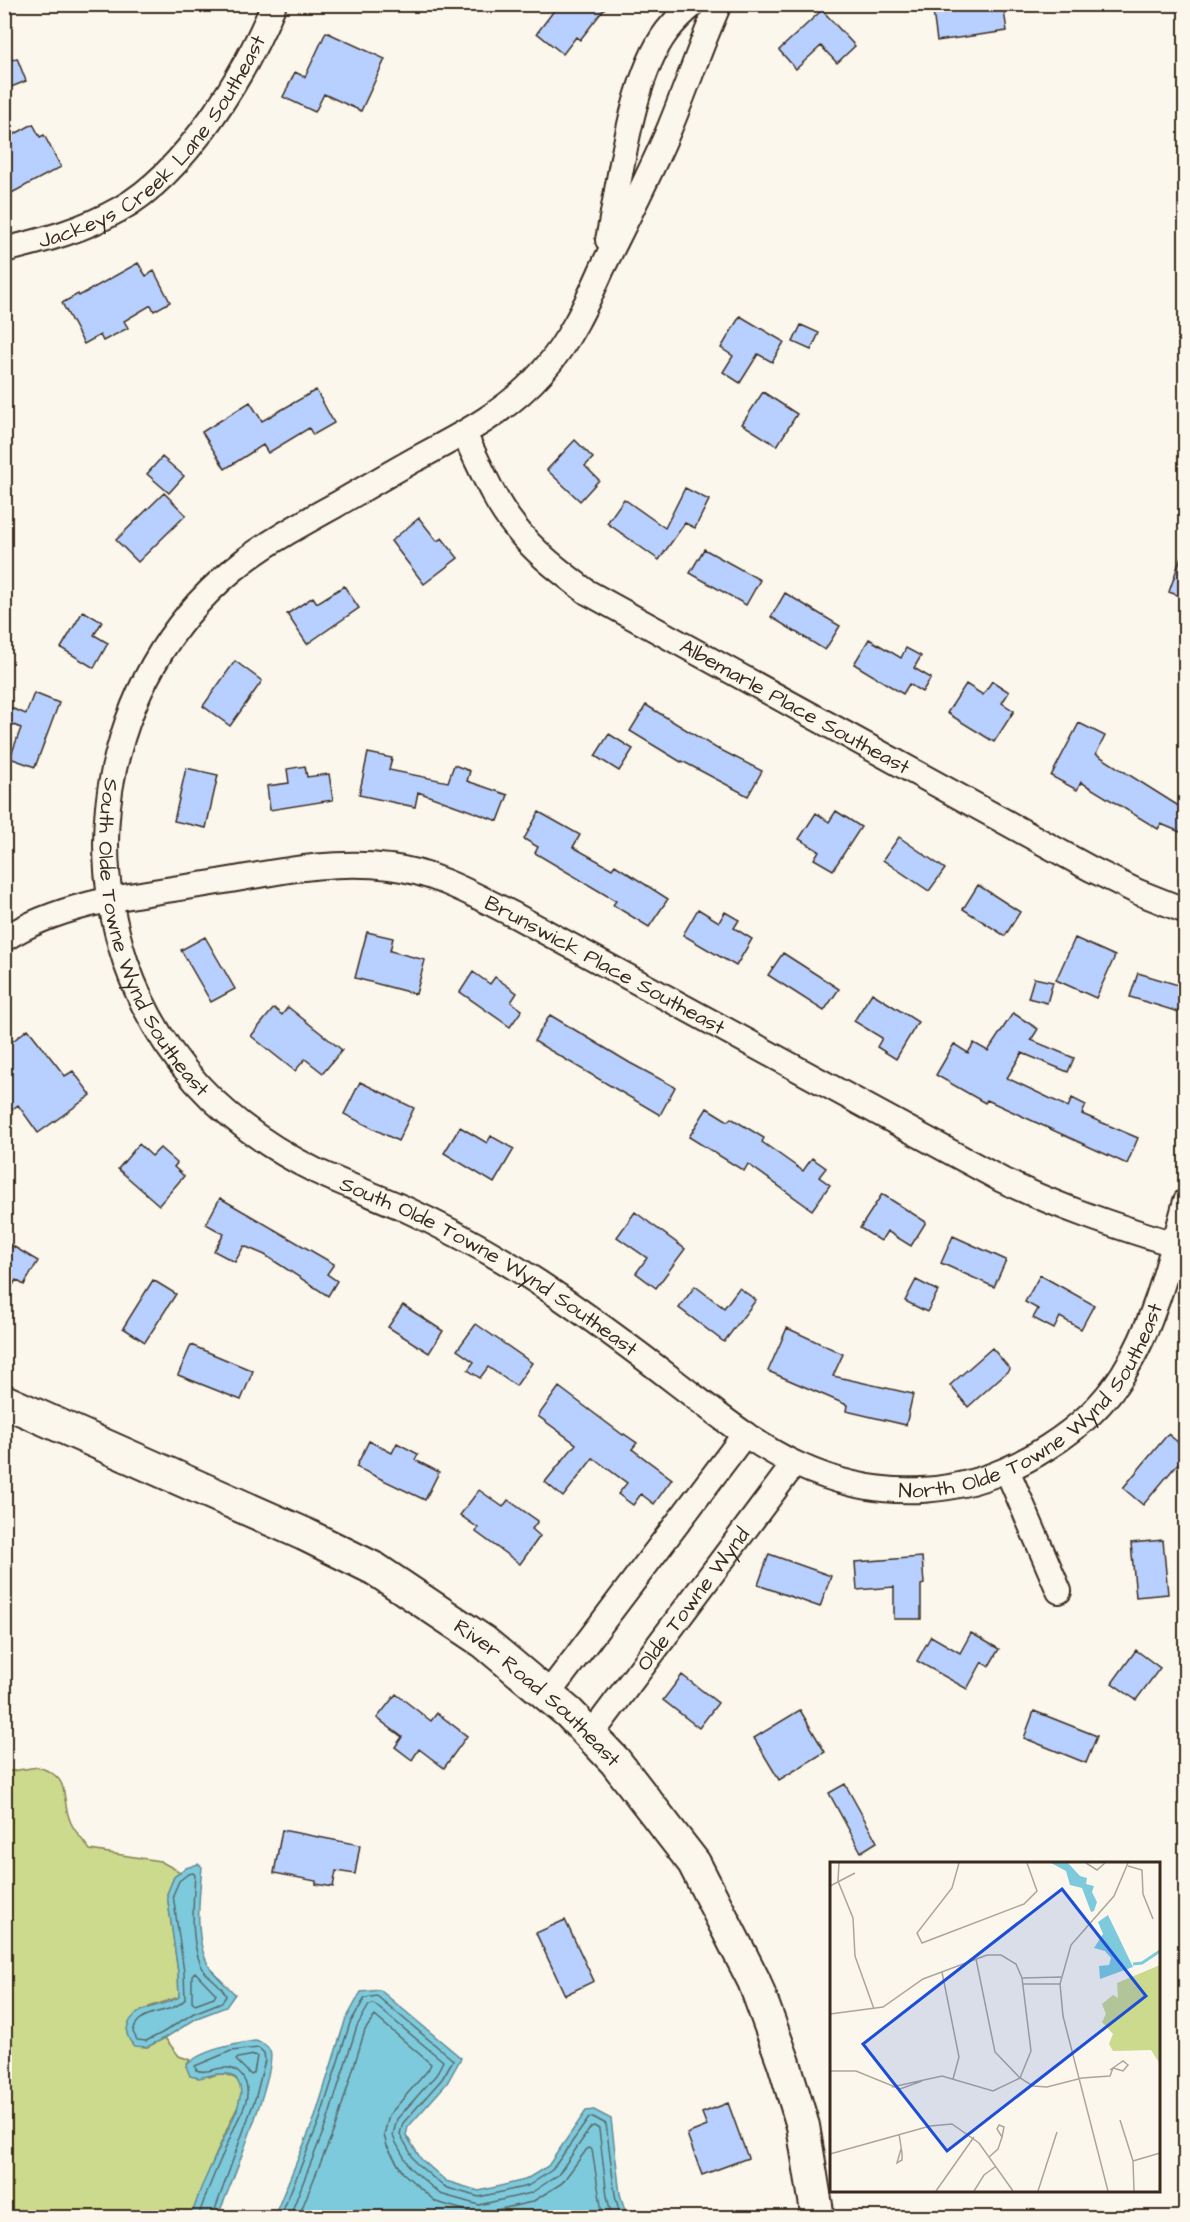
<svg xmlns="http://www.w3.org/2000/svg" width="1190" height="2222" font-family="'Architects Daughter',sans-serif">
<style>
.green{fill:#ccda8d;stroke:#848256;stroke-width:1.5}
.water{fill:#7ecadd;stroke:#638a91;stroke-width:1.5}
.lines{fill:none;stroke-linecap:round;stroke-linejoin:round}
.shore{stroke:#566a6a;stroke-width:1.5}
.building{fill:#b8d0ff;stroke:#3b2a1e;stroke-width:1.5}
.minor-casing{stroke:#3b2a1e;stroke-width:28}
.major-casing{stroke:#3b2a1e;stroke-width:36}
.minor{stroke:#fbf7ec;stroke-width:24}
.major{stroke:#fbf7ec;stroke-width:32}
.labels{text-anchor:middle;stroke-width:4.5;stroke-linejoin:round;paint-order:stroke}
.street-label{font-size:21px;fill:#3b2a1e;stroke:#fbf7ec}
.inset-river{fill:none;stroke:#7ecadd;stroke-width:3}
.inset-road{fill:none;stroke:#aea59a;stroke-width:1.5}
.view{fill:#1d4ed8;fill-opacity:0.15;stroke:#1d4ed8;stroke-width:3}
.inset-edge{fill:none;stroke:#3b2a1e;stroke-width:3}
</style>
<rect width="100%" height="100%" fill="#fbf7ec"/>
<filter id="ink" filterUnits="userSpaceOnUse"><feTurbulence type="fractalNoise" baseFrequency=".0167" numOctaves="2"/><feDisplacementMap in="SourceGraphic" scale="12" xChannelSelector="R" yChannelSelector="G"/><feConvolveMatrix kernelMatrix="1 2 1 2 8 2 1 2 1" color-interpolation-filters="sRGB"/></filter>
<g filter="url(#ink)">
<path class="green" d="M38 1767C74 1778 59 1797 71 1823 75 1832 84 1841 90 1850L160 1861 180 1872 174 1877 167 1894 178 1972 179 1997 149 2007 127 2033 132 2044 147 2047 165 2038 179 2056 190 2060 186 2066 209 2077C224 2070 243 2076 241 2095 240 2106 234 2113 230 2122 217 2153 202 2185 191 2217L5 2218V1772Z"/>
<path class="water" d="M198 1864 202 1867C199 1896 194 1941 209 1966 215 1976 227 1986 235 1994L226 2007 197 2018 165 2038 147 2047 134 2046C130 2041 126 2036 127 2029 131 2005 163 2008 179 1997L178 1972 167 1894 174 1877 186 1868Z
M380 1990 461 2058 447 2083 408 2127 406 2135 421 2159 446 2181 479 2191 525 2180 548 2166 586 2111 594 2110 611 2119 620 2194 627 2217H274L315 2117 345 2021 361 1992Z
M255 2041C261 2042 267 2045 270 2051 278 2067 227 2196 217 2217H191L201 2188 237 2110 241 2093 240 2086 236 2078 229 2074H216L199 2078 190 2076 186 2066C199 2050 236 2044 255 2041Z"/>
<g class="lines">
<path class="shore" d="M193 1873 195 1875C193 1902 189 1949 205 1972 212 1980 223 1986 226 1996L222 2002 194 2013 162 2033 146 2041 137 2040 133 2032C137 2007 172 2016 185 1999L184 1972 173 1895 179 1881 188 1874Z
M195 1972 216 1994 214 1997 195 2004 192 2001V1975Z
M254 2055 257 2056 254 2073 251 2075 236 2060 238 2058Z
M198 2218C208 2185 223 2155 236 2124 240 2114 247 2106 247 2094 248 2087 245 2078 239 2073 225 2060 209 2076 196 2070L195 2066 231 2051 259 2048 264 2053 265 2060 256 2096 212 2218
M280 2218 320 2119 350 2023 365 1998 377 1996 453 2060 442 2079 403 2123 400 2134 416 2163 444 2187 479 2197 528 2186 552 2170 589 2118 593 2117 606 2124 615 2195 621 2218
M289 2218 327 2122 357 2026 369 2005 374 2004 443 2061 436 2075 397 2119 393 2135 395 2141 410 2168 440 2194 479 2205 531 2193 558 2175 591 2127 594 2126 599 2129 607 2196 612 2218
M298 2218 336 2125 365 2030 375 2016 431 2064 428 2070 389 2115 384 2135 387 2146 403 2173 436 2202 478 2214 532 2202 562 2183 587 2149 590 2148 592 2150 603 2218"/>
</g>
<path class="building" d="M559 4H608L580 40 576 37 563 54 537 33Z
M932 4H1003L1007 31 937 41Z
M822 10 855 46 837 63 821 46 796 69 779 50Z
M326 32 385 59 361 111 324 94 315 112 283 97 295 72 305 77Z
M17 58 26 81 4 90V63Z
M33 124 40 137 44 135 61 167 4 197V140Z
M138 263 146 276 154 271 170 302 154 311 151 305 124 321 128 328 103 341 100 335 84 344 62 303 78 294 79 296Z
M740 316 784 342 772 362 758 354 740 383 723 372 733 356 721 348Z
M801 325 819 333 811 350 793 342Z
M316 390 334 423 313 435 309 428 268 453 263 445 225 469 202 432 250 402 262 421Z
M763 392 797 414 777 446 742 424Z
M575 440 593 458 585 466 599 480 580 501 547 470Z
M162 457 184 476 169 493 147 474Z
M685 488 709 500 695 528 685 523 659 560 607 523 624 499 665 528Z
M164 493 186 515 138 562 116 540Z
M419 518 437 541 442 538 458 558 424 584 391 541Z
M704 549 760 580 746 605 690 573Z
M1183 551 1185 552V598L1169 592Z
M344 586 359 608 307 644 287 614 313 597 317 603Z
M785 593 840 626 825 650 771 617Z
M83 611 102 622 94 635 108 643 94 668 61 648Z
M869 639 901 658 906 648 921 656 914 668 931 678 922 692 909 684 903 694 854 664Z
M235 661 262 681 230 726 203 706Z
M992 681 1009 692 1002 703 1014 711 994 742 947 713 966 684 983 695Z
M34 693 59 703 35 767 10 758 21 728 6 722 11 708 26 714Z
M646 705 719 750V749L762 771 748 796 682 761 681 762 630 731Z
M1079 723 1105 736 1096 754 1185 810V834L1161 824 1158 829 1081 782 1077 790 1051 776Z
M609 734 633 749 619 771 595 756Z
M368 753 392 758 389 770 448 782 454 765 470 771 467 781 508 795 498 821 418 792 415 807 359 795Z
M305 766 307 777 329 774 333 800 270 810 267 786 289 783 287 769Z
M186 768 218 775 206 828 174 821Z
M836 811 861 827 833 870 814 859 819 851 799 839 816 813 829 822Z
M539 812 580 835 573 847 612 869 615 865 668 899 649 927 613 905 616 901 535 853 538 847 524 839Z
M899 837 945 869 929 891 883 860Z
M978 885 1020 912 1005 936 963 909Z
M698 909 719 922 725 912 739 920 734 928 752 939 736 966 683 935Z
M367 932 393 938 390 951 425 960 416 994 355 978Z
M205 937 235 989 211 1002 181 950Z
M1075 938 1115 956 1096 998 1056 980Z
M783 953 839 989 824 1011 768 975Z
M473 972 490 984 495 977 517 993 511 1002 522 1010 510 1027 460 992Z
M1138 973 1185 987V1014L1130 997Z
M1034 978 1053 982 1047 1003 1028 998Z
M872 993 918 1022 896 1059 877 1047 882 1038 854 1021Z
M288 1007 342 1050 323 1073 305 1059 295 1071 251 1036 274 1008 282 1015Z
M1013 1013 1038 1029 1031 1040 1074 1058 1068 1072 1022 1053 1007 1078 1068 1107 1072 1098 1086 1105 1082 1114 1138 1138 1127 1164 987 1100 985 1103 936 1075 954 1044 968 1053 974 1043 988 1051Z
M550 1015 630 1063 675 1087 660 1115 534 1041Z
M28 1029 65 1076 73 1071 91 1095 38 1133 18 1105 4 1116V1048Z
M360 1082 414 1108 398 1141 344 1114Z
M707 1108 728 1121 731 1118 764 1138 762 1142 803 1171 812 1158 826 1168 819 1177 830 1185 812 1210 748 1164 744 1171 689 1137Z
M460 1127 487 1143 491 1136 514 1149 494 1183 444 1153Z
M139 1144 152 1156 160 1148 177 1163 174 1167 184 1176 159 1205 118 1169Z
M882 1194 926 1222 911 1246 887 1231 881 1241 860 1228Z
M220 1198 334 1264 327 1274 337 1281 328 1296 265 1255 244 1246 235 1262 214 1251 224 1234 206 1224Z
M635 1212 685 1249 656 1288 636 1273 647 1258 617 1237Z
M953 1236 1006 1260 994 1287 941 1263Z
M4 1241 38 1261 24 1285 16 1280 4 1300Z
M1040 1275 1094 1305 1081 1329 1060 1317 1054 1329 1033 1318 1038 1309 1025 1302Z
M153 1280 176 1294 145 1342 123 1328Z
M916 1280 938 1291 927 1312 905 1301Z
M695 1286 724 1308 739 1288 756 1300 724 1342 679 1308Z
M403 1305 443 1331 429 1353 388 1327Z
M476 1324 532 1363 516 1386 488 1367 480 1378 468 1370 474 1362 457 1350Z
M787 1328 843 1354 833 1376 913 1394 906 1425 846 1411 847 1405 768 1371Z
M191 1345 253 1371 241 1400 178 1375Z
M992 1348 1010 1369 968 1407 950 1385Z
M559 1387 623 1435 624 1434 637 1443 632 1449 672 1479 654 1504 641 1494 633 1505 618 1494 627 1483 593 1458 563 1497 545 1482 576 1444 538 1416Z
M1168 1434 1185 1448V1455L1143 1505 1123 1488Z
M369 1441 392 1453 397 1443 418 1454 415 1460 439 1472 425 1500 356 1467Z
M479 1490 503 1507 508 1500 538 1521 532 1529 540 1536 520 1564 476 1532 478 1528 460 1515Z
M1163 1540 1168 1594 1136 1597 1131 1543Z
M769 1554 831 1576 820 1607 758 1585Z
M922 1557 924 1584 921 1585V1619H894V1587L857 1590 855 1562Z
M971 1633 999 1649 989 1666 982 1662 967 1689 917 1661 931 1636 960 1653Z
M1136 1650 1160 1668 1136 1700 1112 1683Z
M682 1675 718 1703 699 1728 663 1700Z
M396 1694 431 1721 437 1713 467 1736 444 1768 419 1749 412 1760 395 1747 402 1737 377 1718Z
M800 1710 825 1752 779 1780 754 1738Z
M1034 1711 1097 1736 1086 1763 1024 1738Z
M845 1784 877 1842 861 1852 829 1793Z
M282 1830 360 1845 355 1874 336 1871 333 1887 316 1884V1881L274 1873Z
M565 1920 594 1981 565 1995 536 1933Z
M728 2103 748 2158 702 2175 687 2134 707 2126 702 2113Z"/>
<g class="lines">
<defs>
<g id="minor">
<path id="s1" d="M719 4C701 44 687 86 670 127 650 175 625 222 602 269 586 305 569 342 543 371 507 412 461 435 414 460 387 475 360 491 334 506 303 523 272 540 244 561 175 614 133 685 114 769 100 834 105 900 126 963 160 1060 225 1126 316 1171 344 1184 373 1195 401 1207 449 1229 495 1254 539 1283 587 1315 633 1349 678 1384 716 1413 754 1445 798 1465 883 1504 970 1498 1048 1447 1078 1428 1104 1404 1123 1374 1155 1323 1170 1259 1186 1201"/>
<path d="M608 240C620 181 631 78 667 31 675 21 684 12 694 4"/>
<path id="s2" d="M4 250C45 240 83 230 120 209 186 172 245 74 274 4"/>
<path id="s3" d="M464 434C480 465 493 500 515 527 535 553 561 572 587 592L1091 869 1138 892 1186 911"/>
<path id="s4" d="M4 939C67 899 147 894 218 882 273 873 333 859 390 867 435 872 476 896 516 916L1002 1180C1058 1207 1115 1226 1174 1244"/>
<path d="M1007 1470 1059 1591"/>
<path d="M548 1694 745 1434"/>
<path id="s5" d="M591 1735 794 1464"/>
</g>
<g id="major">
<path id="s6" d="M4 1401 304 1534 375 1569 484 1642 569 1713 615 1761 694 1863 754 1981 784 2063 803 2126 818 2218"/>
</g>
</defs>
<use href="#minor" class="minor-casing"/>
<use href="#major" class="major-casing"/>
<use href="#minor" class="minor"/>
<use href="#major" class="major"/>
</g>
</g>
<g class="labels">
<g class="street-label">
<text dy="7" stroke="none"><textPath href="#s2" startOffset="192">Jackeys Creek Lane Southeast</textPath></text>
<text dy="7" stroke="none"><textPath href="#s3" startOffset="441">Albemarle Place Southeast</textPath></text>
<text dy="7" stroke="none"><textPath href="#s1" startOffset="1194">South Olde Towne Wynd Southeast</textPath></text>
<text dy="7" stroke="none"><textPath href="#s4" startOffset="634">Brunswick Place Southeast</textPath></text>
<text dy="7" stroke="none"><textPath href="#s1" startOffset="1698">South Olde Towne Wynd Southeast</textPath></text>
<text dy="7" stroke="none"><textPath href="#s1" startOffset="2342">North Olde Towne Wynd Southeast</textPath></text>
<text dy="7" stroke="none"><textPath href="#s5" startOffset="170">Olde Towne Wynd</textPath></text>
<text dy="7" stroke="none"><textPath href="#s6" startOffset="612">River Road Southeast</textPath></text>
</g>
</g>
<g transform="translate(830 1862)">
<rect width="330" height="330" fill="#fbf7ec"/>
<path d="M330 103V202L321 188 283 189 279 182 283 172 272 160 276 152 272 142 283 133 288 136 287 121Z" fill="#ccda8d"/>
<path d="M221 1H238L250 14 257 16 256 22 264 24 262 30 267 40 264 49 261 50 252 26 240 23 236 9ZM278 53 303 105 270 117 269 104 279 103 281 96 275 89 264 86 273 72 268 60Z" fill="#7ecadd"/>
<path class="inset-river" d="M303 102 312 101 330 89"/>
<path class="inset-road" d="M9 1 8 19 23 56 25 94 44 147M129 1 122 26 87 71 92 81 194 42 207 29 197 1M256 1 267 8 275 1M298 4 312 8 313 32 323 57M0 24 25 11M146 97 165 190 190 216 203 224 217 225 252 216 280 214 283 206 293 209 298 203 293 199 280 208M112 110 129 195 123 217M192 116 231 115M193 122H230M0 152 53 145 93 117 157 93H171L186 102 192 116 201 189 190 216 163 229 112 214 62 225M0 209H26L70 227 92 219M290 258 303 299 304 329M169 263 174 265 172 275 167 267ZM69 272 72 291V298L67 301 71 287M0 292 100 264 122 262 149 281 183 329M159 295 168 287 172 275M303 299 330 291M106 329 144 275M144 329 154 313 165 305M208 329 227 270M278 329 233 154 230 122 241 83 284 34 298 1"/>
<path class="view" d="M232 27 316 134 117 289 33 182Z"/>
<rect width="330" height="330" class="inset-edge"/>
</g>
<rect width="1190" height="2222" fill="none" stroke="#fbf7ec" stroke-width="24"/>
<rect x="12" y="12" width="1166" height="2198" fill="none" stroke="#3b2a1e" stroke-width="2" filter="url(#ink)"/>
</svg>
